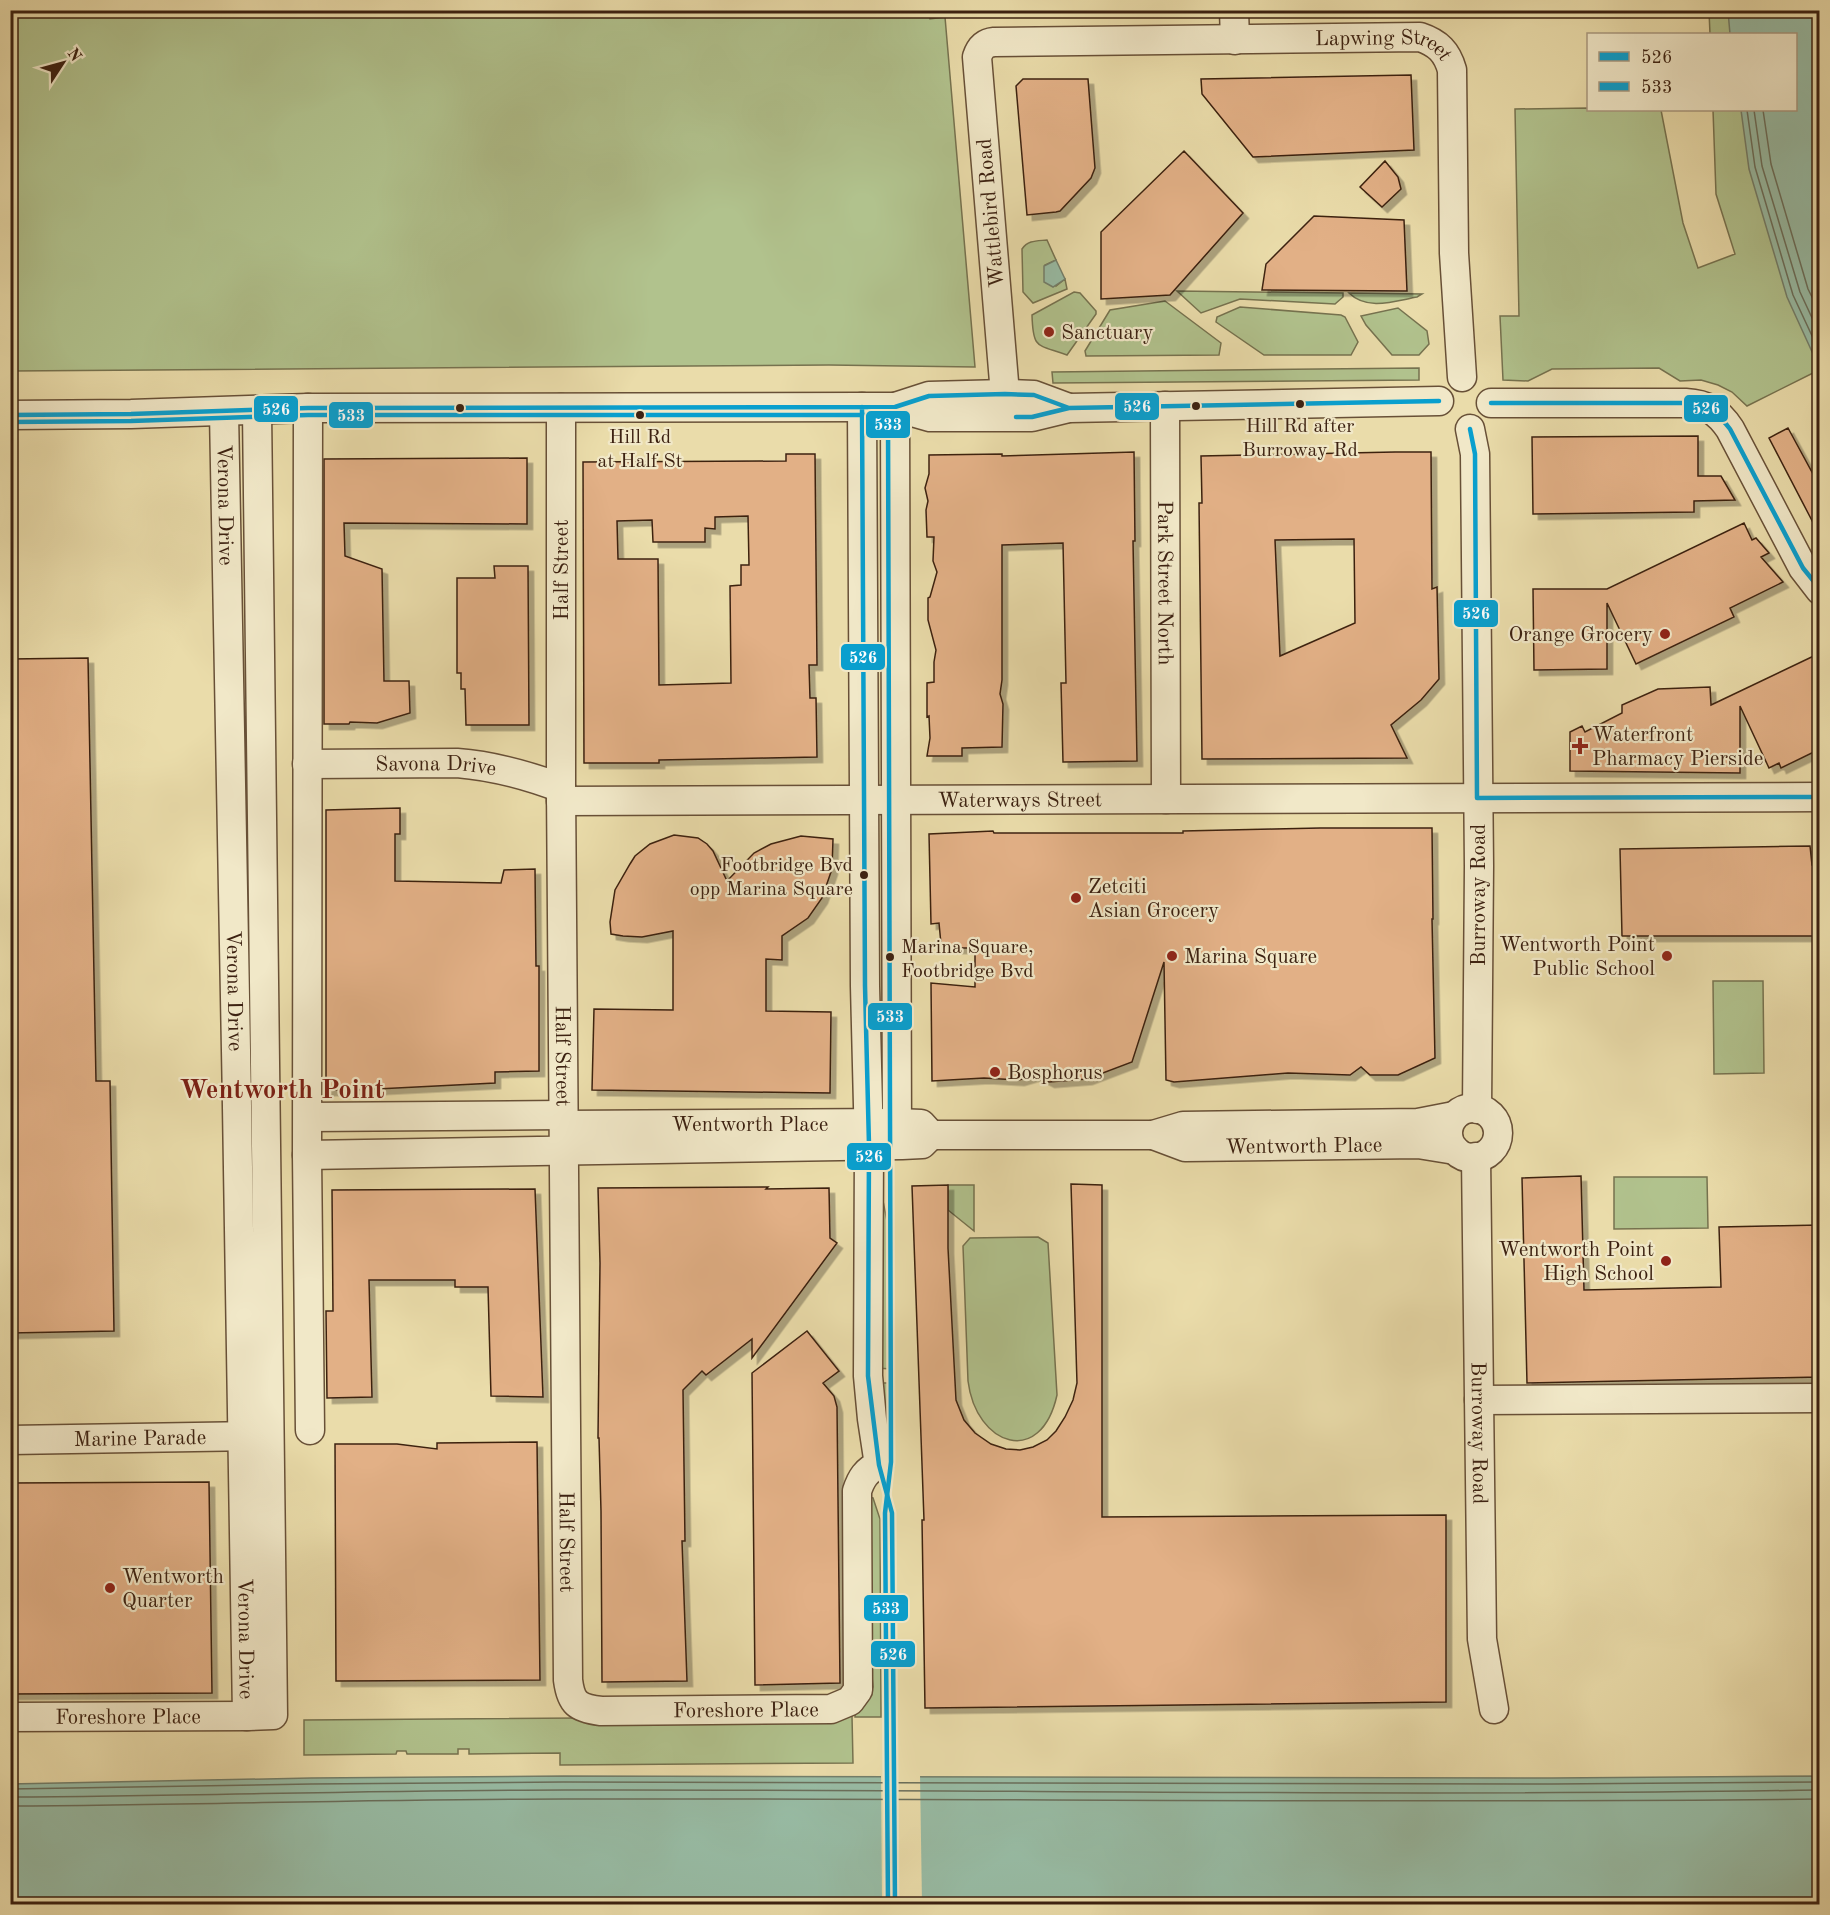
<svg xmlns="http://www.w3.org/2000/svg" width="1830" height="1915" font-family="'Old Standard TT',serif">
<style>
.green{fill:#b1c28d;stroke:#76724f;stroke-width:1.5}
.water{fill:#98bca5;stroke:#737e6a;stroke-width:1.5}
.pier{fill:#eadcaa}
.lines{fill:none;stroke-linecap:round;stroke-linejoin:round}
.shore{stroke:#6a6e5b;stroke-width:1.5}
.building{fill:#e2b086;stroke:#3c2111;stroke-width:1.5;fill-rule:evenodd;filter:url(#shadow)}
.minor-casing{stroke:#685037;stroke-width:31}
.minor{stroke:#f1e8c8;stroke-width:28}
.bus-1-casing{stroke:#f1e8c8;stroke-width:9}
.bus-2-casing{stroke:#f1e8c8;stroke-width:9}
.bus-1{stroke:#099fce;stroke-width:4.5}
.bus-2{stroke:#099fce;stroke-width:4.5}
.poi-dot{fill:#8f2418;stroke:#f1e8c8;stroke-width:2}
.bus-dot{fill:#3c2111;stroke:#f1e8c8;stroke-width:2}
.labels{text-anchor:middle;stroke-width:4.5;stroke-linejoin:round;paint-order:stroke}
.bus-label{font-size:20px;fill:#3c2111;stroke:#f1e8c8}
.street-label{font-size:21px;fill:#3c2111;stroke:#f1e8c8}
.poi-label{font-size:21px;fill:#3c2111;stroke:#f1e8c8;text-anchor:start}
.district-label{font-size:27px;font-weight:bold;fill:#7a1f14;stroke:#f1e8c8}
.line-badge{stroke:#f1e8c8;stroke-width:2}
.badge-label{font-size:16px;text-anchor:middle;font-weight:bold;fill:#fff}
</style>
<defs>
<filter id="shadow"><feDropShadow dx="5.5" dy="5.5" stdDeviation="0" flood-color="#0004"/></filter>
</defs>
<rect width="100%" height="100%" fill="#eadcaa"/>
<filter id="stains"><feTurbulence type="fractalNoise" baseFrequency=".00333" numOctaves="4"/><feColorMatrix values="0 0 0 0 .2 0 0 0 0 .09 0 0 0 0 .02 0 0 0 .5 -.17"/></filter>
<radialGradient id="worn" r=".72"><stop offset=".6" stop-color="#630" stop-opacity="0"/><stop offset="1" stop-color="#630" stop-opacity=".3"/></radialGradient>
<path class="green" d="M10 11H929L930 19 945 17 975 367 829 365 11 371Z
M1709 11H1731L1732 34H1710Z
M1588 108V110H1661L1683 223 1698 268 1735 254 1716 194 1713 110H1745L1819 370 1747 406 1732 392 1718 385 1701 380 1680 381 1659 368 1552 369 1528 381 1503 380 1500 316H1519L1515 109Z
M1047 240 1056 260 1045 265 1056 286 1065 279 1067 289 1033 303 1023 292 1022 249C1028 240 1037 241 1047 240Z
M1177 291 1343 293V297L1335 304 1240 299 1201 313Z
M1074 292 1080 293 1096 311V314L1067 355C1037 344 1033 350 1032 315Z
M1349 293 1422 294 1417 297C1395 301 1367 311 1349 293Z
M1165 301 1221 343 1219 355 1086 356 1085 351 1110 310Z
M1240 307 1341 315 1345 317 1358 342 1351 355H1264L1216 322 1217 317Z
M1398 308 1427 331 1429 344 1419 355H1392L1366 325 1361 316Z
M1419 368V380L1053 383 1052 372Z
M1713 981H1763L1764 1073 1714 1074Z
M1614 1177H1707L1708 1228 1614 1229Z
M948 1185H974V1231L948 1210Z
M883 1201 889 1231 890 1369 878 1368Z
M1038 1237 1048 1243 1057 1395C1041 1468 976 1446 968 1381L963 1246 970 1238Z
M880 1383H888L891 1386 890 1444Z
M869 1497 873 1498 880 1519 881 1717H855V1710L869 1698 873 1687 870 1655Z
M852 1716 853 1763 560 1765V1753L469 1754V1749H458V1754H407L406 1751H397L396 1754 304 1755V1720Z"/>
<path class="water" d="M1728 11H1819V367L1787 297 1749 169 1741 110H1796V34H1730Z
M1056 260 1065 279 1053 287 1044 282V266Z
M563 1776 1552 1778 1819 1776V1904H11L10 1784 311 1778Z"/>
<path class="pier" d="M881 1774H920L922 1904H882Z"/>
<g class="lines">
<path class="shore" d="M1747 110 1755 167 1793 295 1820 353
M1754 110 1762 166 1800 292 1820 335
M1763 110 1771 164 1808 289 1820 313
M10 1789 311 1784 563 1782 1552 1784 1820 1782
M10 1797C195 1796 380 1790 565 1790 983 1789 1401 1797 1820 1790
M10 1806C195 1805 380 1799 565 1799 983 1798 1401 1804 1820 1799"/>
</g>
<path class="building" d="M1411 75 1414 150 1253 157 1202 94 1201 79Z
M1023 79H1088L1095 168 1091 178 1060 211 1056 212 1027 215 1016 86Z
M1184 151 1243 213 1170 295 1101 299V232Z
M1385 161 1398 177 1401 189 1382 207 1360 187Z
M1314 216 1404 220 1407 291 1262 290 1266 264Z
M1788 428 1820 487V536L1769 438Z
M1698 436V476H1721L1735 500 1694 501V512L1533 514 1532 437Z
M1134 452 1135 541H1133L1137 761 1063 762 1061 683H1066L1063 543 1002 545V680L1000 694 1003 704 1002 747 962 748V756H927L930 738 929 716 927 717V683L934 682V662L936 650 928 620V598L930 597 937 572 933 561 934 537H927L926 510 928 501 925 488 929 474V455L1002 454V456Z
M1395 452H1431L1432 589 1437 587 1439 679 1421 700 1391 725 1407 758 1202 759 1199 503H1202L1201 456ZM1354 539 1355 623 1280 656 1275 540Z
M786 454H815L817 665H809L810 698H816L817 757 659 760V763H584L583 462 786 461ZM748 516 749 565H741V585L730 586 731 683 659 685 658 559H618L617 521 652 520 653 542H705V528L715 529V517Z
M527 458V524L344 523 345 556 382 569 384 681H409L410 713 377 723 350 722 349 724H324V459Z
M1744 523 1752 540 1756 538 1769 553 1761 557 1783 582 1730 608 1734 617 1636 664 1607 603V669L1534 670 1533 589H1607Z
M494 566H528L529 725H466L465 689H461V673H457V578H495Z
M1820 653V749L1781 768 1779 763 1769 768 1740 706V773L1570 771V732L1582 726 1585 732 1622 713V705L1658 689 1710 687 1711 705Z
M88 658 96 1081H110L114 1331 10 1333V659Z
M400 808V834H395V881L501 883 504 870 535 869 536 966H539V1071L495 1072V1083L357 1090H326V810Z
M1320 828H1432L1433 919H1432L1435 1058 1398 1075H1370L1361 1067 1350 1075 1288 1073 1174 1082 1166 1080 1164 962 1132 1062 1087 1079 1049 1082 1036 1075 1019 1080 984 1078 932 1081 931 983 975 987V948H947L941 944 939 923 931 924 929 834 993 831 994 833H1183V831Z
M674 835 698 838 707 844 713 851 727 881 754 853 771 844 801 836 833 839 832 869 822 898 808 918 782 936V960L766 959V1011L831 1012 830 1093 592 1090 594 1009 673 1010V931L642 937 623 936 611 934 610 922 615 890 630 864 635 856 650 844Z
M1810 846 1812 865 1820 864V936H1622L1620 849Z
M1581 1176 1584 1290 1721 1287 1719 1227 1820 1225V1377L1527 1383 1522 1178Z
M1071 1184 1102 1185V1517L1446 1515V1702L925 1708 922 1520H924L912 1186 948 1185V1248L956 1400 964 1420 975 1433 991 1444 1006 1449 1020 1450 1033 1447 1047 1440 1056 1431 1065 1417 1073 1400 1077 1383Z
M768 1187 766 1189 829 1188 830 1238 837 1243 752 1358V1339L706 1375 702 1371 683 1390 685 1541H682L687 1681 602 1682 601 1511 599 1438H598L600 1263 598 1188Z
M535 1189 543 1397 491 1396 488 1287H455V1280H369L372 1397 327 1398 326 1311H333L332 1190Z
M807 1331 839 1371 823 1383 834 1396 837 1407 840 1683 755 1685 752 1373Z
M537 1442 540 1680 336 1681 335 1444H397L437 1449V1443Z
M209 1482 212 1693 10 1694V1483Z"/>
<g class="lines">
<defs>
<g id="minor">
<path d="M1234 10 1235 40"/>
<path id="s1" d="M1005 394 977 57C980 48 984 43 994 42L1420 37C1438 43 1447 52 1452 70L1454 253 1462 377"/>
<path d="M1491 403H1686C1706 404 1718 411 1730 429L1803 568 1820 590"/>
<path id="s2" d="M1165 406 1166 799"/>
<path d="M895 407 897 1143"/>
<path d="M895 407 930 417H1032L1069 408 1439 401"/>
<path d="M308 408 307 1155 310 1430"/>
<path id="s3" d="M561 408V788L568 1680C571 1703 577 1708 601 1711L831 1709 850 1701 858 1690 857 1491C861 1479 866 1470 879 1465L872 1419 868 1376 869 1145 865 986 862 407"/>
<path id="s4" d="M224 412C231 847 242 1281 247 1716L273 1715 257 411"/>
<path d="M10 415 131 414 308 408 862 407H895L929 396 1005 394 1034 395 1069 408"/>
<path d="M1470 429 1475 454 1479 866 1477 1109"/>
<path id="s5" d="M307 764 457 763C494 766 527 775 561 788"/>
<path id="s6" d="M561 801 1820 797"/>
<circle cx="1473" cy="1133" r="25"/>
<path d="M308 1117 563 1115"/>
<path d="M931 1135H1153L1183 1126 1418 1123 1454 1116"/>
<path id="s7" d="M1153 1135 1185 1147 1418 1144 1455 1150"/>
<path d="M307 1155 902 1145 922 1144 931 1135 921 1124 897 1123 564 1125"/>
<path id="s8" d="M1476 1157 1482 1639 1494 1709"/>
<path d="M1479 1400 1820 1398"/>
<path id="s9" d="M10 1440 261 1436"/>
<path id="s10" d="M10 1717 247 1716"/>
</g>
</defs>
<use href="#minor" class="minor-casing"/>
<use href="#minor" class="minor"/>
<defs>
<path id="bus-1" d="M1491 403H1686C1706 405 1718 413 1730 429L1803 568 1820 589
M862 407 865 986 869 1145 868 1376 879 1465 892 1513 895 1904
M10 415 131 414 308 408 895 407 929 396 1005 394 1034 395 1069 408
M1016 417H1032L1069 408 1439 401
M1470 429 1475 454 1477 798
M1477 798 1820 797"/>
<path id="bus-2" d="M10 422 131 421 308 415H888L891 1462 885 1513 888 1904"/>
</defs>
<use href="#bus-1" class="bus-1-casing"/>
<use href="#bus-2" class="bus-2-casing"/>
<use href="#bus-1" class="bus-1"/>
<use href="#bus-2" class="bus-2"/>
</g>
<g class="poi-dot">
<circle cx="1049" cy="332" r="6"/>
<circle cx="1665" cy="634" r="6"/>
<path d="M1577 737h6v6h6v6h-6v6h-6v-6h-6v-6h6z"/>
<circle cx="1076" cy="898" r="6"/>
<circle cx="1172" cy="956" r="6"/>
<circle cx="1667" cy="956" r="6"/>
<circle cx="995" cy="1072" r="6"/>
<circle cx="1666" cy="1261" r="6"/>
<circle cx="110" cy="1588" r="6"/>
</g>
<g class="bus-dot">
<circle cx="1300" cy="404" r="5"/>
<circle cx="1196" cy="406" r="5"/>
<circle cx="460" cy="408" r="5"/>
<circle cx="640" cy="415" r="5"/>
<circle cx="864" cy="875" r="5"/>
<circle cx="890" cy="957" r="5"/>
</g>
<g class="labels">
<g class="bus-label">
<text x="1300" y="432">Hill Rd after<tspan x="1300" dy="24">Burroway Rd</tspan></text>
<text x="640" y="443">Hill Rd<tspan x="640" dy="24">at Half St</tspan></text>
<text x="853" y="871" text-anchor="end">Footbridge Bvd<tspan x="853" dy="24">opp Marina Square</tspan></text>
<text x="901" y="953" text-anchor="start">Marina Square,<tspan x="901" dy="24">Footbridge Bvd</tspan></text>
</g>
<g class="street-label">
<text dy="7" stroke="none"><textPath href="#s1" startOffset="754">Lapwing Street</textPath></text>
<text transform="translate(990 213) rotate(-95)" y="7">Wattlebird Road</text>
<text dy="7" stroke="none"><textPath href="#s4" startOffset="93">Verona Drive</textPath></text>
<text transform="translate(561 570) rotate(-90)" y="7">Half Street</text>
<text dy="7" stroke="none"><textPath href="#s2" startOffset="177">Park Street North</textPath></text>
<text dy="7" stroke="none"><textPath href="#s5" startOffset="129">Savona Drive</textPath></text>
<text dy="7" stroke="none"><textPath href="#s6" startOffset="459">Waterways Street</textPath></text>
<text transform="translate(1478 895) rotate(-90)" y="7">Burroway Road</text>
<text dy="7" stroke="none"><textPath href="#s4" startOffset="579">Verona Drive</textPath></text>
<text dy="7" stroke="none"><textPath href="#s3" startOffset="648">Half Street</textPath></text>
<text x="750" y="1131">Wentworth Place</text>
<text dy="7" stroke="none"><textPath href="#s7" startOffset="153">Wentworth Place</textPath></text>
<text dy="7" stroke="none"><textPath href="#s8" startOffset="276">Burroway Road</textPath></text>
<text dy="7" stroke="none"><textPath href="#s9" startOffset="130">Marine Parade</textPath></text>
<text dy="7" stroke="none"><textPath href="#s3" startOffset="1134">Half Street</textPath></text>
<text dy="7" stroke="none"><textPath href="#s4" startOffset="1227">Verona Drive</textPath></text>
<text dy="7" stroke="none"><textPath href="#s3" startOffset="1468">Foreshore Place</textPath></text>
<text dy="7" stroke="none"><textPath href="#s10" startOffset="118">Foreshore Place</textPath></text>
</g>
<g class="poi-label">
<text x="1061" y="339">Sanctuary</text>
<text x="1653" y="641" text-anchor="end">Orange Grocery</text>
<text x="1592" y="741">Waterfront<tspan x="1592" dy="24">Pharmacy Pierside</tspan></text>
<text x="1088" y="893">Zetciti<tspan x="1088" dy="24">Asian Grocery</tspan></text>
<text x="1655" y="951" text-anchor="end">Wentworth Point<tspan x="1655" dy="24">Public School</tspan></text>
<text x="1184" y="963">Marina Square</text>
<text x="1007" y="1079">Bosphorus</text>
<text x="1654" y="1256" text-anchor="end">Wentworth Point<tspan x="1654" dy="24">High School</tspan></text>
<text x="122" y="1583">Wentworth<tspan x="122" dy="24">Quarter</tspan></text>
</g>
<g class="district-label">
<text x="282" y="1098">Wentworth Point</text>
</g>
</g>
<g class="line-badge">
<rect x="1114" y="392" width="46" height="29" rx="6" fill="#099fce"/>
<rect x="1683" y="394" width="46" height="29" rx="6" fill="#099fce"/>
<rect x="253" y="395" width="46" height="28" rx="6" fill="#099fce"/>
<rect x="328" y="401" width="46" height="28" rx="6" fill="#099fce"/>
<rect x="865" y="410" width="46" height="29" rx="6" fill="#099fce"/>
<rect x="1453" y="599" width="46" height="29" rx="6" fill="#099fce"/>
<rect x="840" y="643" width="46" height="28" rx="6" fill="#099fce"/>
<rect x="867" y="1002" width="46" height="29" rx="6" fill="#099fce"/>
<rect x="846" y="1142" width="46" height="29" rx="6" fill="#099fce"/>
<rect x="863" y="1594" width="46" height="28" rx="6" fill="#099fce"/>
<rect x="870" y="1640" width="46" height="28" rx="6" fill="#099fce"/>
</g>
<g class="badge-label">
<text x="1137" y="412">526</text>
<text x="1706" y="414">526</text>
<text x="276" y="415">526</text>
<text x="351" y="421">533</text>
<text x="888" y="430">533</text>
<text x="1476" y="619">526</text>
<text x="863" y="663">526</text>
<text x="890" y="1022">533</text>
<text x="869" y="1162">526</text>
<text x="886" y="1614">533</text>
<text x="893" y="1660">526</text>
</g>
<rect width="1830" height="1915" fill="none" stroke="#eadcaa" stroke-width="36"/>
<rect x="12" y="12" width="1806" height="1891" fill="none" stroke="#3c2111" stroke-width="3"/>
<rect x="18" y="18" width="1794" height="1879" fill="none" stroke="#3c2111" stroke-width="1.5"/>
<rect x="1587" y="33" width="210" height="78" fill="#f1e8c8" stroke="#a9987f" stroke-width="1.5"/>
<rect x="1599" y="52" width="30" height="9" fill="#099fce" stroke="#a9987f" stroke-width="1.5"/>
<text x="1641" y="63" font-size="18" fill="#3c2111">526</text>
<rect x="1599" y="82" width="30" height="9" fill="#099fce" stroke="#a9987f" stroke-width="1.5"/>
<text x="1641" y="93" font-size="18" fill="#3c2111">533</text>
<g transform="translate(63 63) rotate(54)" stroke="#f1e8c8" stroke-width="4.5" paint-order="stroke">
<path d="M0-4.5L10 22L0 15L-10 22Z" fill="#3c2111"/>
<text y="-9" font-size="16" font-weight="bold" text-anchor="middle" fill="#3c2111">N</text>
</g>
<rect width="100%" height="100%" filter="url(#stains)"/>
<rect width="100%" height="100%" fill="url(#worn)"/>
</svg>
